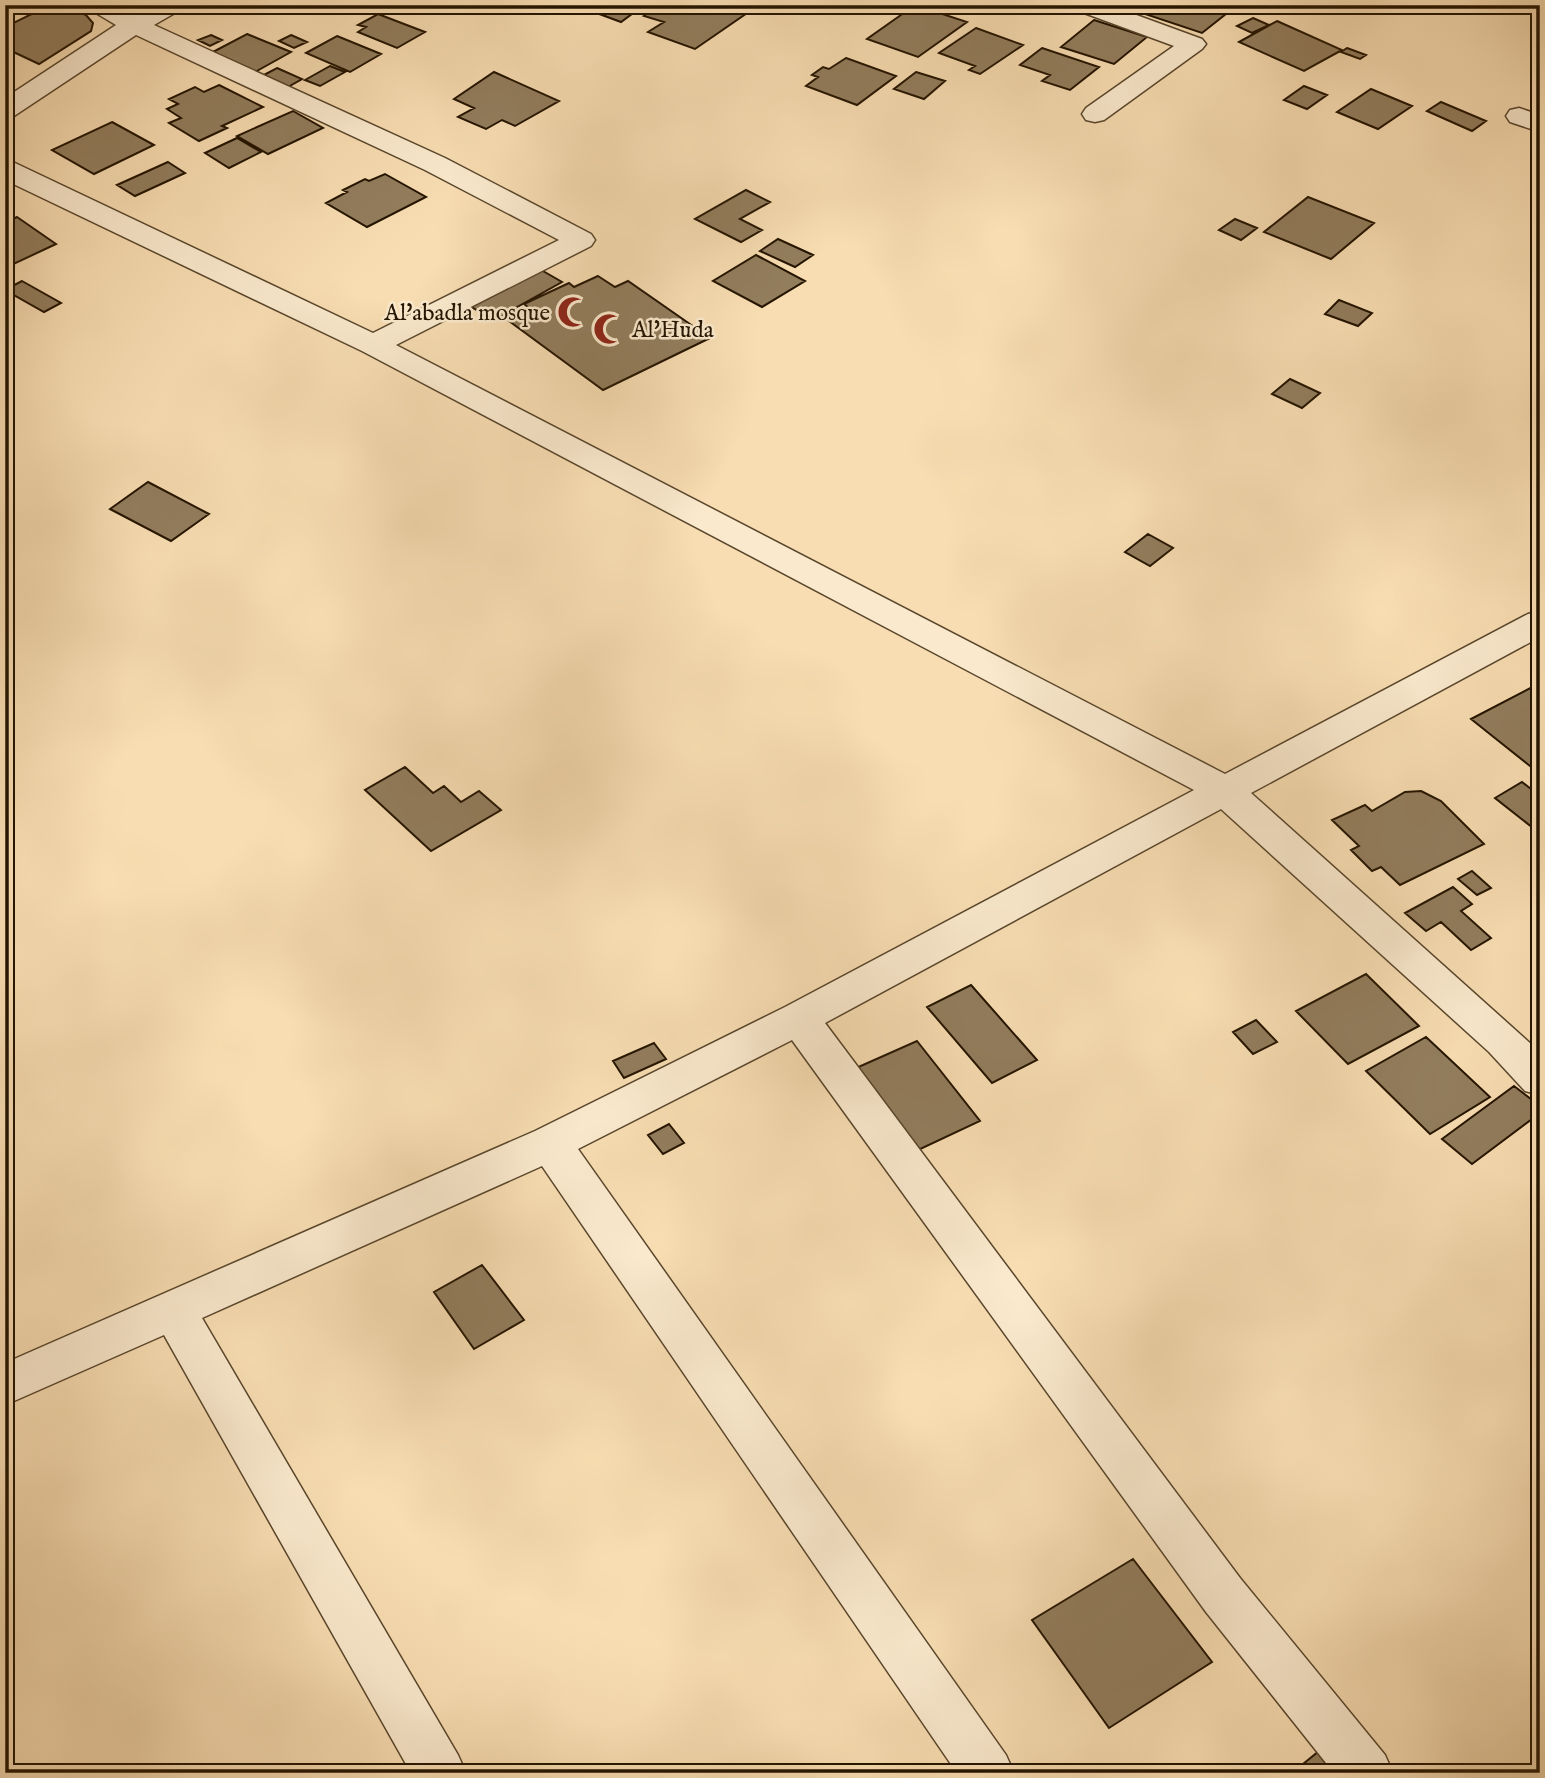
<svg xmlns="http://www.w3.org/2000/svg" width="1545" height="1778" font-family="'IM FELL English',serif">
<style>
.building{fill:#927d5d;stroke:#241400;stroke-width:2}
.lines{fill:none;stroke-linecap:round;stroke-linejoin:round}
.minor-casing{stroke:#59462c;stroke-width:3}
.minor{fill:#fae9cd;fill-rule:evenodd}
.labels{text-anchor:middle;stroke-width:5;stroke-linejoin:round;paint-order:stroke}
.far-poi-label{font-size:23px;fill:#241400;stroke:#fae9cd;text-anchor:end}
</style>
<rect width="100%" height="100%" fill="#f8ddb2"/>
<filter id="stains"><feTurbulence type="fractalNoise" baseFrequency=".00286" numOctaves="4"/><feColorMatrix values="0 0 0 0 .2 0 0 0 0 .09 0 0 0 0 .02 0 0 0 .5 -.17"/></filter>
<radialGradient id="worn" r=".72"><stop offset=".6" stop-color="#630" stop-opacity="0"/><stop offset="1" stop-color="#630" stop-opacity=".3"/></radialGradient>
<path class="building" d="M50 5H63L86 15 93 23 91 31 39 64 5 48V27Z
M232 5 235 7 221 13 205 6Z
M355 5H388L374 13Z
M575 5H644L621 22Z
M660 5H733L750 11 695 49 648 32 664 22 644 16Z
M764 5H808L791 13Z
M915 5 967 22 918 57 867 39Z
M1136 5H1233L1236 6 1202 33 1130 9Z
M378 14 425 32 397 48 358 32 366 27 358 25Z
M1253 18 1269 25 1252 33 1237 26Z
M1094 20 1147 37 1114 64 1061 47Z
M1277 21 1342 50 1304 71 1239 42Z
M976 28 1023 45 980 74 969 70 975 66 939 53Z
M247 34 291 52 255 72 211 53Z
M211 35 222 40 210 46 198 40Z
M291 35 307 42 294 48 279 41Z
M337 36 381 54 350 72 306 53Z
M1042 48 1099 67 1070 90 1042 81 1050 75 1020 65Z
M1347 48 1366 55 1360 59 1341 52Z
M846 58 896 76 857 105 806 86 818 77 812 75 823 67 829 69Z
M330 66 345 72 320 86 305 80Z
M277 68 302 79 288 87 262 76Z
M494 72 559 101 515 126 502 120 486 129 458 117 474 108 454 99Z
M916 72 945 81 924 99 894 89Z
M219 85 263 107 222 126 227 128 199 141 169 123 181 118 167 109 178 104 169 99 195 87 204 92Z
M1304 86 1327 95 1307 109 1284 100Z
M1371 89 1412 106 1378 129 1337 112Z
M1441 102 1486 121 1472 131 1427 111Z
M293 111 323 128 268 154 237 136Z
M112 122 154 145 94 174 52 150Z
M237 138 261 152 229 168 205 153Z
M168 162 185 173 135 196 117 185Z
M385 174 426 197 367 227 326 203 347 192 343 190 365 179 369 181Z
M746 190 770 202 740 219 762 230 741 242 695 219Z
M1308 197 1374 223 1331 259 1264 232Z
M17 217 56 244 5 268V223Z
M1235 219 1257 228 1241 240 1219 230Z
M778 239 813 255 795 267 760 251Z
M756 255 805 281 762 307 713 281Z
M536 267 562 282 494 320 468 305Z
M598 276 615 287 628 281 710 338 603 390 509 321 532 310 524 304 569 283 574 287Z
M22 281 61 303 44 312 5 290Z
M1339 300 1372 313 1358 326 1325 314Z
M1290 379 1320 393 1302 408 1272 394Z
M148 482 209 514 171 541 110 509Z
M1148 534 1173 548 1150 566 1125 552Z
M1540 683V774L1471 719Z
M405 767 433 793 444 786 461 802 479 791 501 810 431 851 365 790Z
M1522 782 1540 796V823L1533 828 1495 798Z
M1421 791 1441 801 1484 844 1400 885 1381 867 1372 871 1351 850 1359 846 1332 820 1365 805 1372 811 1405 792Z
M1472 871 1491 888 1477 895 1458 879Z
M1453 887 1472 904 1461 911 1491 938 1471 950 1441 922 1426 931 1405 913Z
M1366 974 1419 1026 1348 1064 1296 1011Z
M971 985 1037 1060 992 1083 927 1007Z
M1256 1020 1277 1042 1253 1054 1233 1032Z
M1426 1037 1490 1097 1430 1134 1366 1071Z
M917 1041 980 1121 916 1151 854 1069Z
M654 1043 666 1059 624 1078 613 1061Z
M1514 1086 1540 1106V1113L1472 1164 1442 1139Z
M669 1124 684 1143 663 1154 648 1135Z
M482 1265 524 1320 474 1349 434 1292Z
M1133 1559 1212 1662 1109 1728 1032 1620Z
M1324 1747 1347 1773H1292Z"/>
<g class="lines">
<defs>
<path id="minor" d="M88 5H118L134 15 152 5H183L180 10 154 25 445 158 591 234 595 240 591 246 396 345 1225 774 1528 614 1540 611V637L1251 793 1540 1052V1095L1525 1091 1489 1052 1221 809 825 1023 1240 1578 1385 1755 1393 1773H1334L1206 1612 792 1040 578 1149 1006 1755 1014 1773H957L542 1166 202 1318 458 1755 466 1773H411L164 1335 5 1405V1363L535 1131 785 1007 1194 790 362 351 5 180V161L15 163 373 333 559 240 425 170 136 35 14 116 5 118V98L116 25 91 10Z
M1073 5H1109L1202 39 1206 44 1202 49 1104 120 1095 122 1086 120 1082 114 1086 108 1174 46 1076 10Z
M1519 108 1540 115V132L1510 122 1506 116 1510 110Z"/>
</defs>
<use href="#minor" class="minor-casing"/>
<use href="#minor" class="minor"/>
</g>
<defs>
<symbol id="mosque-bare" viewBox="-9 -9 18 18"><path d="M3.5-4.9A6 6 0 1 0 3.5 4.9A5 5 0 1 1 3.5-4.9Z" fill="#8f2418" stroke="#fae9cd" stroke-width="2.5" paint-order="stroke"/></symbol>
</defs>
<g fill-rule="evenodd">
<use href="#mosque-bare" x="551" y="290" width="44" height="44"/>
<use href="#mosque-bare" x="587" y="307" width="44" height="44"/>
</g>
<g class="labels">
<g class="far-poi-label">
<text x="550" y="320">Al'abadla mosque</text>
<text x="632" y="337" text-anchor="start">Al'Huda</text>
</g>
</g>
<rect width="1545" height="1778" fill="none" stroke="#f8ddb2" stroke-width="28"/>
<rect x="7" y="7" width="1531" height="1764" fill="none" stroke="#241400" stroke-width="3.5"/>
<rect x="14" y="14" width="1517" height="1750" fill="none" stroke="#241400" stroke-width="2"/>
<rect width="100%" height="100%" filter="url(#stains)"/>
<rect width="100%" height="100%" fill="url(#worn)"/>
</svg>
